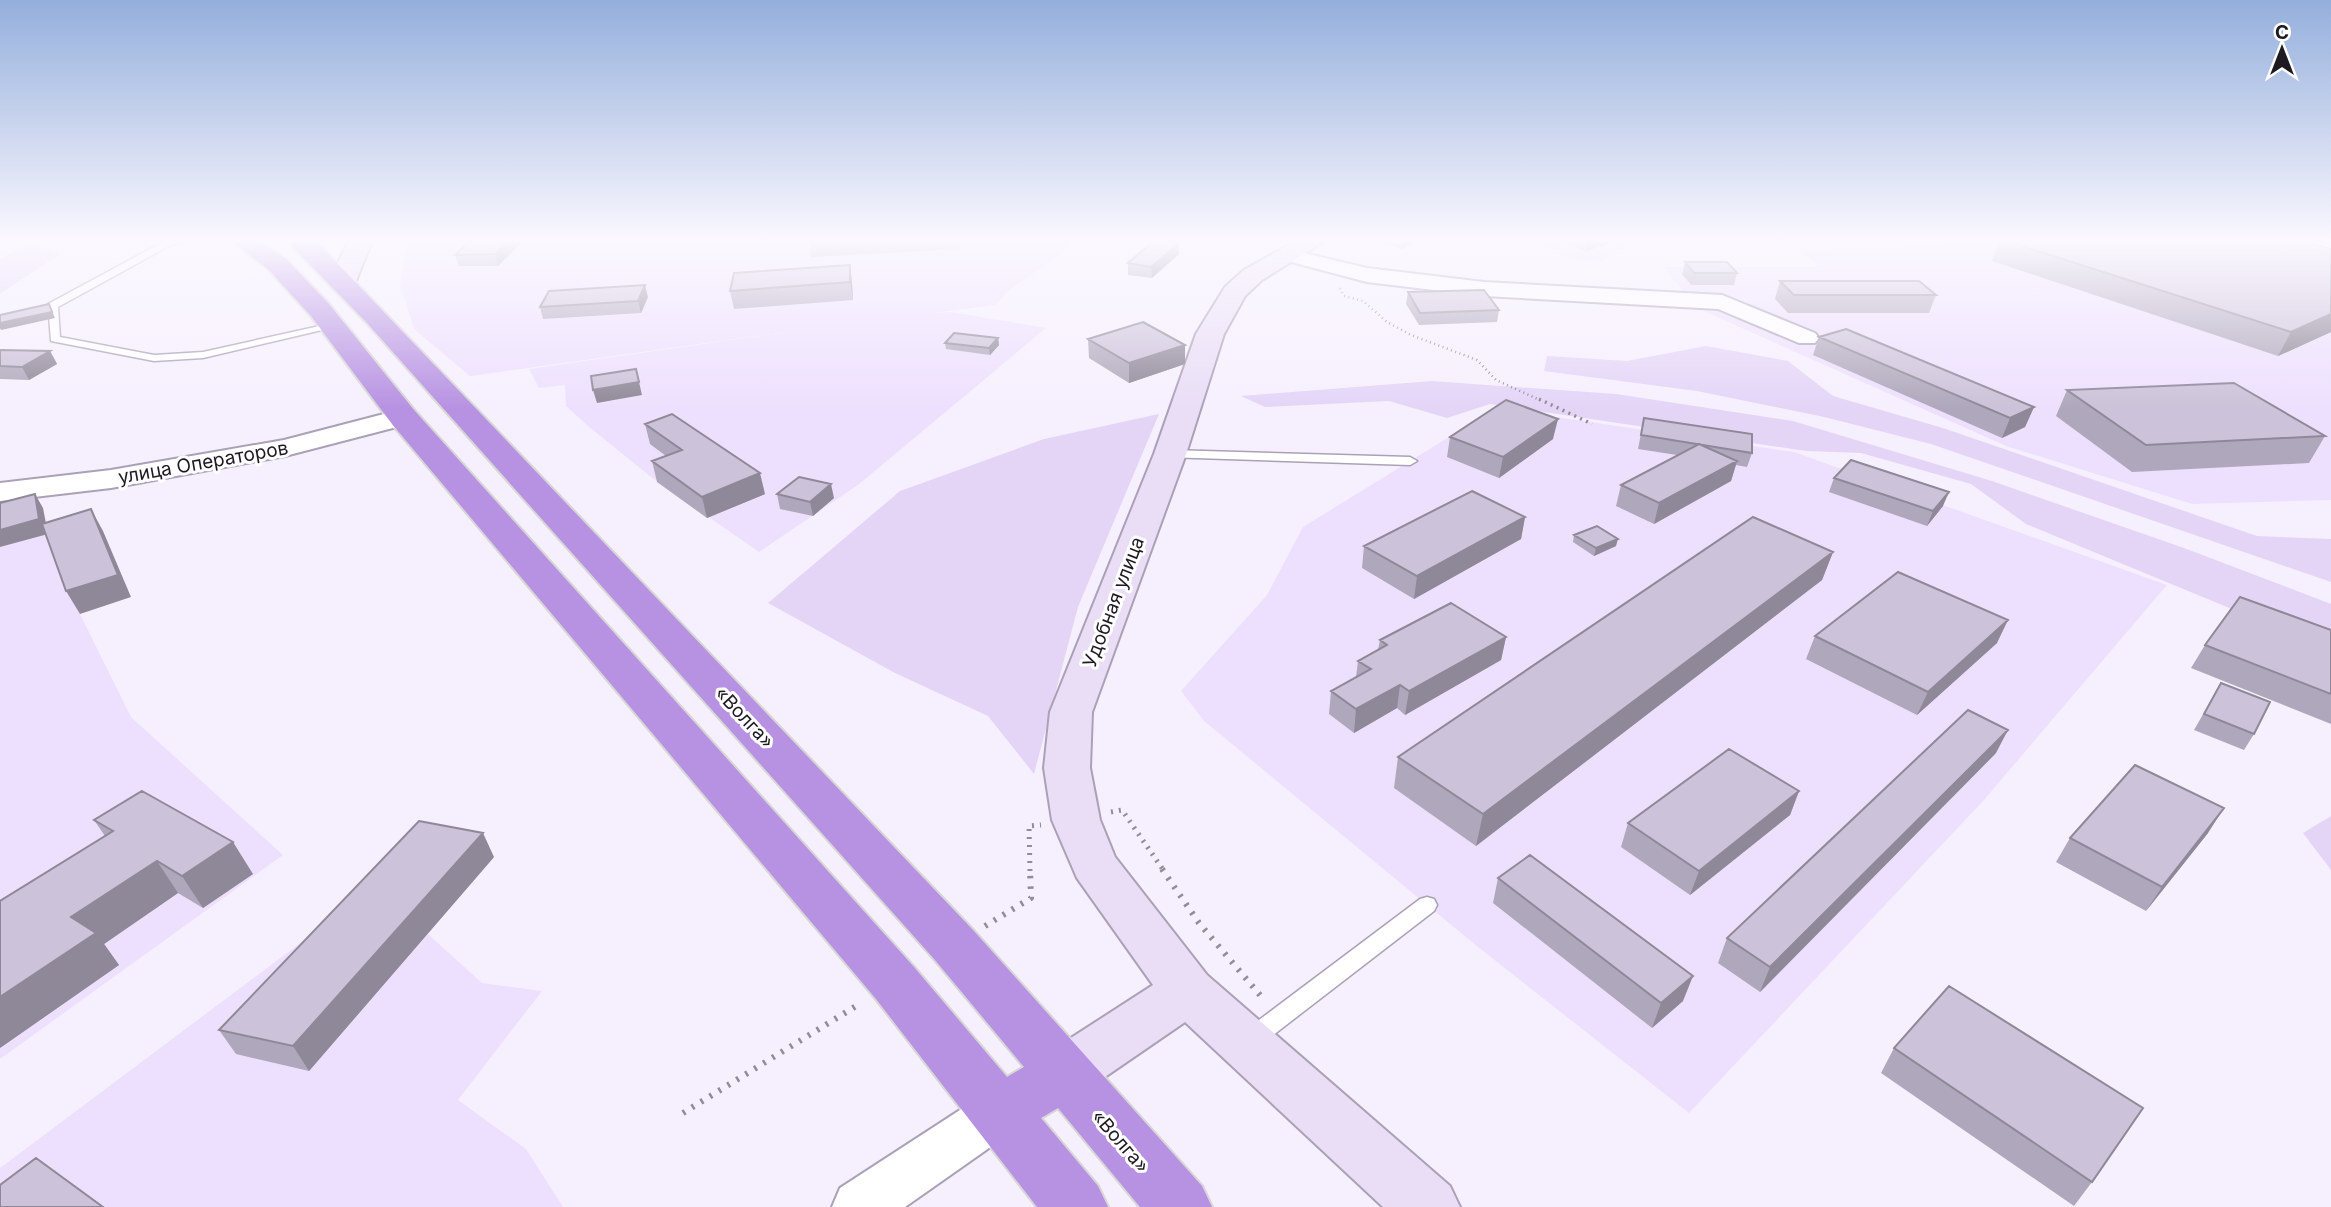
<svg xmlns="http://www.w3.org/2000/svg" width="2331" height="1207" font-family="Inter,sans-serif">
<style>
.built{fill:#ede0fe}
.green{fill:#e4d5f7}
.lines{fill:none;stroke-linecap:round;stroke-linejoin:round}
.lane-casing{stroke:#aba1b7;stroke-width:3}
.street-casing{stroke:#aba1b7;stroke-width:4}
.secondary-casing{stroke:#aba1b7;stroke-width:4}
.highway-casing{stroke:#d6d6d7;stroke-width:4}
.path-far3{stroke:#918c97;stroke-width:2.5;stroke-dasharray:1 3.5;stroke-linecap:butt}
.path-far2{stroke:#918c97;stroke-width:3.5;stroke-dasharray:2 4.5;stroke-linecap:butt}
.path-far1{stroke:#918c97;stroke-width:5;stroke-dasharray:2 6;stroke-linecap:butt}
.path{stroke:#918c97;stroke-width:6;stroke-dasharray:2.5 8;stroke-linecap:butt}
.lane{fill:#fff;fill-rule:evenodd}
.street{fill:#fff;fill-rule:evenodd}
.secondary{fill:#e9def6;fill-rule:evenodd}
.highway{fill:#b792e2;fill-rule:evenodd}
.wall{fill:#afa7bb}
.shaded-wall{fill:#8f8898}
.building{fill:#ccc2d9;stroke:#8f8898;stroke-width:2}
.labels{text-anchor:middle;stroke-width:6;stroke-linejoin:round;paint-order:stroke}
.street-label{font-size:19px;fill:#1e1a22;stroke:#fff}
</style>
<rect width="100%" height="100%" fill="#f6f0fe"/>
<path class="built" d="M408 239H1074L1063 253 1009 290 995 305 934 313 951 312 1046 328 858 485 759 552 651 477 588 426 566 406 565 385 539 388 529 369 815 328 470 376 414 329 400 284Z
M1521 239H1646L1602 260 1587 261 1572 259Z
M2009 239 2331 258V500L2192 504 2006 446 1697 308 1663 267H1819L1802 251 1996 244Z
M1496 408 1794 452 2167 585 1984 800 1689 1113 1478 947 1204 721 1181 691 1267 595 1303 527Z
M43 508 48 533 80 614 131 717 283 855 0 1059V518Z
M431 845 494 857 428 934 482 983 542 991 458 1100 526 1149 563 1207H0V1168Z"/>
<path class="green" d="M30 243 60 254 0 294V259Z
M1706 346 1788 361 1833 396 1943 428 2257 536 2331 539V582L1931 444 1824 417 1697 391 1544 371 1547 356 1627 361Z
M1432 381 1616 394 1793 421 1992 481 2184 548 2331 604V650L2026 524 1971 484 1861 453 1806 451 1490 404 1447 418 1389 401 1265 407 1241 396Z
M1159 414 1078 607 1034 774 988 716 895 673 768 603 900 491 1044 439Z
M2331 816V870L2303 833Z"/>
<g class="lines">
<defs>
<path id="lane" d="M173 239H189L169 246 58 307 60 337 154 355 203 352 333 323 339 326 203 358 154 361 51 341 48 304 163 242Z
M1170 450 1410 457 1417 461 1410 465 1165 457V451Z
M1427 897 1434 899 1437 905 1434 911 1259 1046 1251 1049 1243 1046 1239 1039 1243 1032 1420 899Z"/>
<path id="street" d="M1287 249 1367 268 1484 282 1722 295 1815 333 1819 338 1815 343H1799L1718 309 1484 296 1367 282 1280 259 1277 255Z
M403 409 412 411 416 417 412 423 285 456 111 488 0 501V483L111 470 284 440Z
M998 1090 1016 1097 1024 1113 1016 1129 905 1207H832L840 1188 980 1097Z"/>
<path id="secondary" d="M349 239H373L355 283 351 288H333L329 283Z
M1299 239H1328L1262 280 1245 296 1224 334 1186 454 1092 712 1090 768 1100 820 1115 857 1207 975 1450 1186 1460 1207H1383L1185 1022 1083 1092 1063 1099 1043 1092 1034 1074 1043 1056 1153 985 1077 878 1052 820 1044 768 1050 712 1154 454 1196 334 1225 287 1244 270Z"/>
<path id="highway" d="M229 239H257L286 259 329 304 414 410 914 967 1007 1077 1024 1067 935 960 367 323 285 239H312L319 244 973 930 1202 1186 1212 1207H1140L1058 1108 1041 1118 1098 1186 1108 1207H1037L876 999 392 424 311 316 268 269Z"/>
</defs>
<use href="#lane" class="lane-casing"/>
<use href="#street" class="street-casing"/>
<use href="#secondary" class="secondary-casing"/>
<use href="#highway" class="highway-casing"/>
<path class="path-far3" d="M1340 288 1344 296 1363 301 1387 322 1411 335 1477 360 1496 380 1542 401"/>
<path class="path-far2" d="M1539 399 1592 424"/>
<path class="path-far1" d="M1111 812 1122 810 1164 871
M1030 871 1029 826 1041 825"/>
<path class="path" d="M1162 869 1199 923 1265 1001
M985 926 1031 898 1030 869
M683 1113 861 1003"/>
<use href="#lane" class="lane"/>
<use href="#street" class="street"/>
<use href="#secondary" class="secondary"/>
<use href="#highway" class="highway"/>
</g>
<path class="wall" d="M809 239H959L960 249 811 257Z
M1239 239H1268L1258 244Z
M1370 239H1422L1402 249 1370 240Z
M1554 239H1623L1586 251Z
M2000 239 2331 332 2278 356 1992 261Z
M521 243 498 266H459L455 255Z
M1179 254 1152 278 1128 275V263Z
M1685 262 1737 273 1734 285H1691L1682 274Z
M850 265 852 282 853 300 734 309 730 291Z
M1780 281 1936 295 1929 313H1788L1775 299Z
M1408 292 1499 310 1497 322 1419 325 1406 304Z
M648 297 641 313 543 319 540 307Z
M1819 337 2034 407 2025 427 2002 438 1813 355Z
M998 338 999 345 990 355 946 349 945 343Z
M1088 339 1185 345V364L1129 383 1089 358Z
M0 350 50 351 57 364 29 380 0 379Z
M2067 390 2325 436 2309 463 2132 472 2056 416Z
M1644 418 1752 453 1747 467 1736 465 1731 481 1654 524 1616 506 1621 485 1677 455 1638 449Z
M645 424 765 494 707 518 657 482 652 461 666 456 650 444Z
M1450 437 1553 439 1499 478 1447 457Z
M1834 478 1943 506 1927 526 1829 492Z
M777 494 834 498 813 516 780 509Z
M1525 517 1521 539 1414 599 1362 568 1364 546Z
M1574 535 1616 546 1594 556 1573 542Z
M1833 552 1822 580 1476 846 1394 788 1398 757Z
M2331 630V724L2191 668 2205 645Z
M1815 636 1997 643 1917 715 1806 659Z
M1506 637 1501 660 1405 715 1397 708 1354 733 1329 714 1331 691 1356 677 1358 661 1378 650 1380 640Z
M2221 683 2254 734 2244 750 2194 730Z
M1996 753 1760 992 1718 963 1727 938Z
M1799 791 1790 815 1690 895 1621 847 1628 823Z
M94 820 253 874 203 908 178 893 104 944 119 965 0 1048 105 836Z
M2208 833 2146 911 2056 862 2070 838Z
M494 857 309 1071 236 1054 219 1030Z
M1498 878 1683 1001 1652 1028 1493 903Z
M1894 1048 2092 1182 2074 1206 1881 1073Z"/>
<path class="shaded-wall" d="M510 239H519L521 243 498 266 495 254Z
M1258 239H1268L1258 244Z
M1403 239H1422L1402 249Z
M1588 239H1623L1586 251Z
M1179 243V254L1152 278 1151 267Z
M850 265 852 282 853 300 850 282Z
M645 285 648 297 641 313 638 301Z
M49 304 55 318 1 330 0 328V323Z
M2331 314V332L2278 356 2291 332Z
M998 338 999 345 990 355 989 348Z
M1185 345V364L1129 383V363Z
M50 351 57 364 29 380 22 367Z
M636 369 642 395 597 403 593 390Z
M2034 407 2025 427 2002 438 2010 418Z
M1558 419 1553 439 1499 478 1503 457Z
M1737 461 1731 481 1654 524 1659 503Z
M760 473 765 494 707 518 702 497Z
M831 484 834 498 813 516 810 502Z
M1949 492 1943 506 1927 526 1933 511Z
M35 494 43 508 48 534 0 547V530Z
M91 509 103 531 131 597 80 614 66 591Z
M1525 517 1521 539 1414 599 1417 576Z
M1618 539 1616 546 1594 556 1596 548Z
M1833 552 1822 580 1476 846 1483 814Z
M2008 620 1997 643 1917 715 1928 692Z
M1506 637 1501 660 1405 715 1409 691Z
M1400 685 1397 708 1354 733 1356 709Z
M2008 730 1996 753 1760 992 1770 967Z
M1799 791 1790 815 1690 895 1699 871Z
M2224 808 2208 833 2146 911 2162 887Z
M483 833 494 857 309 1071 293 1046Z
M233 842 253 874 203 908 182 876Z
M157 861 178 893 104 944 119 965 0 1048V997L71 917Z
M1693 976 1683 1001 1652 1028 1661 1003Z"/>
<path class="building" d="M472 239H510L495 254 455 255Z
M1156 239 1179 243 1151 267 1128 263Z
M2000 239H2296L2331 249V314L2291 332Z
M1685 262H1727L1737 273H1694Z
M850 265V282L730 291 734 273Z
M1780 281H1919L1936 295H1794Z
M645 285 638 301 540 307 549 291Z
M1484 290 1499 310 1420 313 1408 292Z
M49 304 52 312 0 323V315Z
M1143 322 1185 345 1129 363 1088 339Z
M1846 329 2034 407 2010 418 1819 337Z
M954 333 998 338 989 348 945 343Z
M0 350 50 351 22 367 0 366Z
M636 369 639 382 593 390 591 376Z
M2234 383 2325 436 2146 445 2067 390Z
M1506 400 1558 419 1503 457 1450 437Z
M672 414 760 473 702 497 652 461 682 450 645 424Z
M1644 418 1752 434V453L1641 435Z
M1699 444 1737 461 1659 503 1621 485Z
M1851 460 1949 492 1933 511 1834 478Z
M799 477 831 484 810 502 777 494Z
M1472 491 1525 517 1417 576 1364 546Z
M35 494 39 519 0 530V503Z
M91 509 118 575 66 591 42 524Z
M1753 517 1833 552 1483 814 1398 757Z
M1597 526 1618 539 1596 548 1574 535Z
M1898 572 2008 620 1928 692 1815 636Z
M2240 597 2331 630V694L2205 645Z
M1451 603 1506 637 1409 691 1400 685 1356 709 1331 691 1371 669 1358 661 1387 645 1380 640Z
M2221 683 2270 702 2254 734 2204 714Z
M1968 710 2008 730 1770 967 1727 938Z
M1729 749 1799 791 1699 871 1628 823Z
M2135 765 2224 808 2162 887 2070 838Z
M142 791 233 842 182 876 157 861 71 917 96 933 0 997V901L113 831 94 820Z
M419 821 483 833 293 1046 219 1030Z
M1530 855 1693 976 1661 1003 1498 878Z
M1949 986 2143 1108 2092 1182 1894 1048Z
M36 1158 103 1207H0V1185Z"/>
<linearGradient id="sky" x2="0" y2="1"><stop stop-color="#94afdc"/><stop offset="0.59" stop-color="#fbf8ff"/><stop offset="1" stop-color="#fbf8ff" stop-opacity="0"/></linearGradient>
<rect width="2331" height="408" fill="url(#sky)"/>
<g class="labels">
<g class="street-label">
<text transform="translate(203 462) rotate(-10)" y="7">улица Операторов</text>
<text transform="translate(1113 602) rotate(-69)" y="7">Удобная улица</text>
<text transform="translate(745 717) rotate(47)" y="7">«Волга»</text>
<text transform="translate(1121 1141) rotate(49)" y="7">«Волга»</text>
</g>
</g>
<g transform="translate(2282 49)" stroke="#ffffff" stroke-width="5" paint-order="stroke">
<path d="M0-5L12 26L0 18L-12 26Z" fill="#1e1a22"/>
<text y="-10" font-size="19" font-weight="bold" text-anchor="middle" fill="#1e1a22">С</text>
</g>
</svg>
